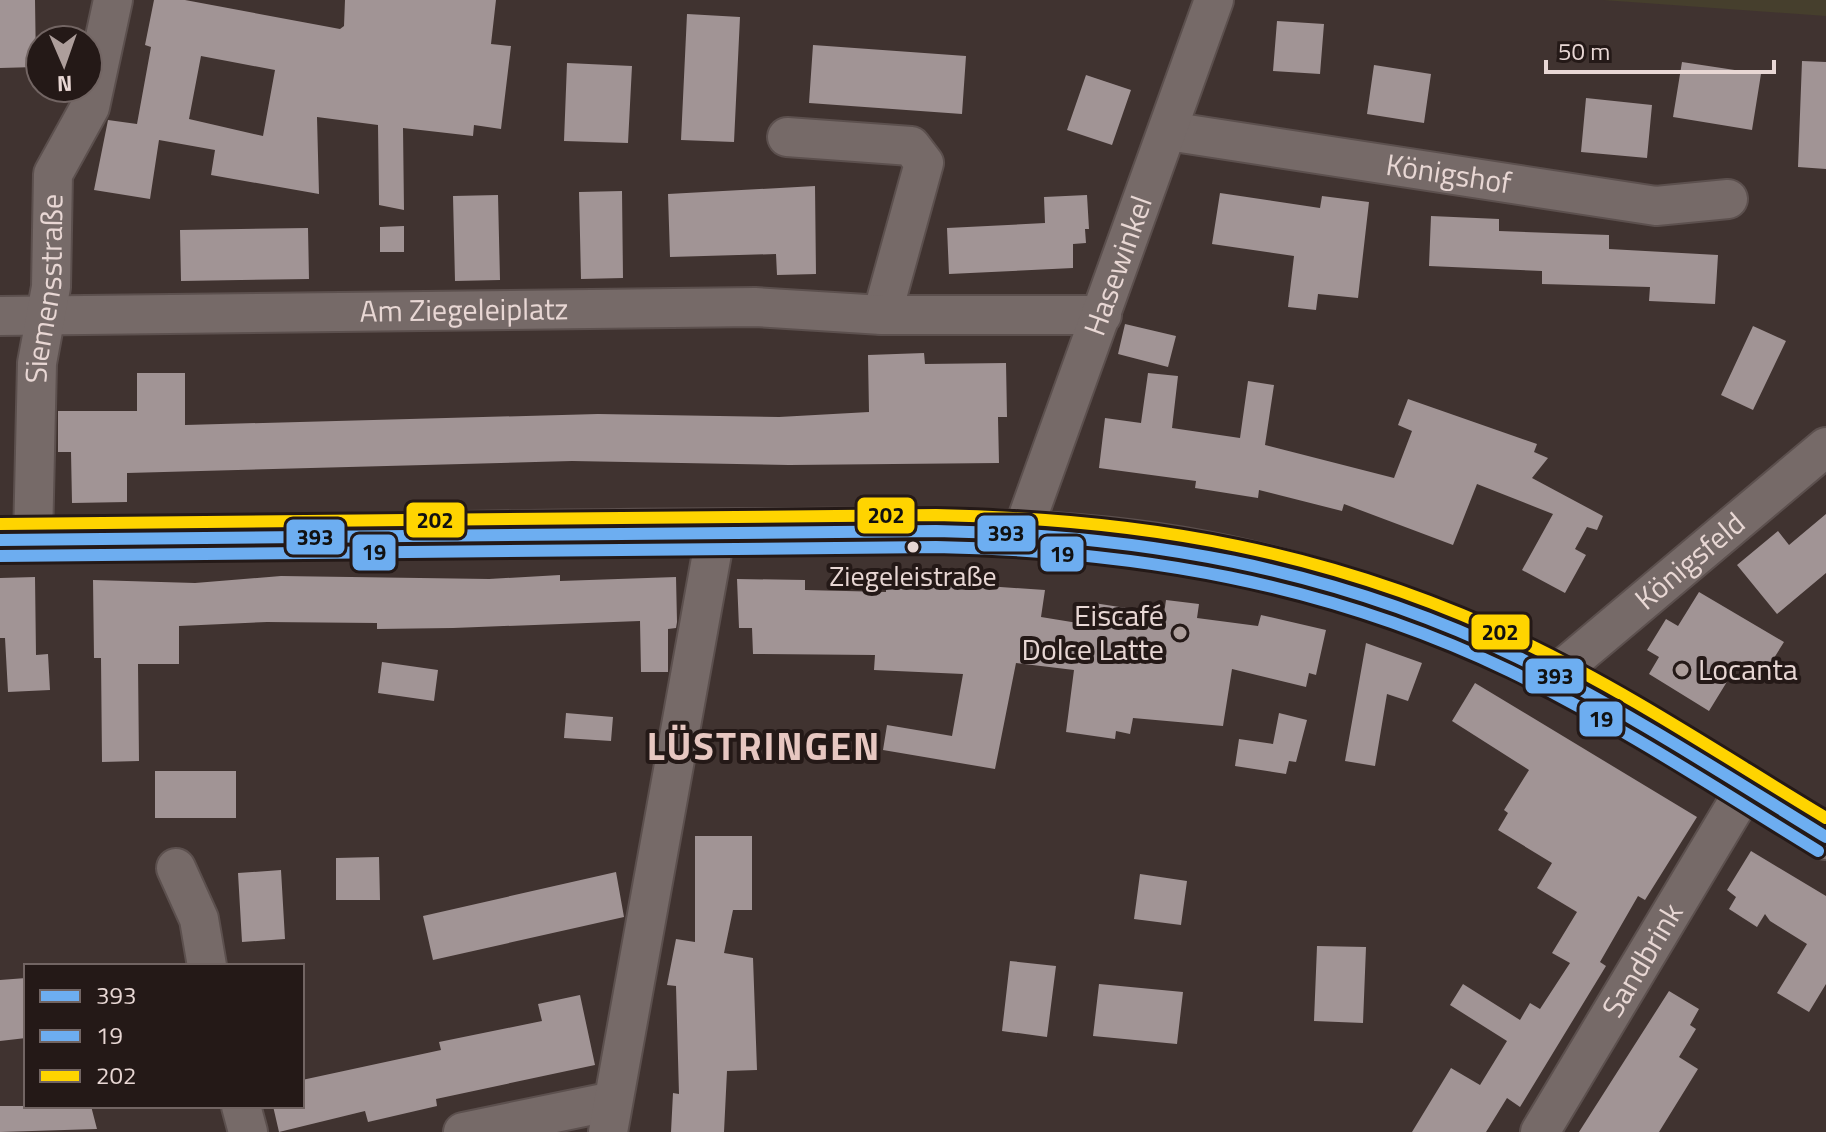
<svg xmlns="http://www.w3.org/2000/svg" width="1826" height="1132" font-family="'Titillium Web',sans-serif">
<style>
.green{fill:#463f2d}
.building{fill:#a19495;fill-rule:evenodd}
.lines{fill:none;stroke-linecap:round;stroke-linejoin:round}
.minor-casing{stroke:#5c504e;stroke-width:42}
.major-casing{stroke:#5c504e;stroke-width:48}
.minor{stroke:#766a68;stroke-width:38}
.major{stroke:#7e716c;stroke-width:44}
.bus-1-casing{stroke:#241917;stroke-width:18}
.bus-2-casing{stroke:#241917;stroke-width:18}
.bus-3-casing{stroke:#241917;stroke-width:18}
.bus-1{stroke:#6daef1;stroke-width:12}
.bus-2{stroke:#6dadf0;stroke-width:12}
.bus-3{stroke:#ffd400;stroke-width:12}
.bus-dot{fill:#e8d7d4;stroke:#241917;stroke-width:3}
.poi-dot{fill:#ad9e9b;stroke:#241917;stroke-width:3}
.labels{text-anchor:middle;stroke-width:8;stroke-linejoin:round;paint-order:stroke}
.bus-label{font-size:28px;fill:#e8d7d4;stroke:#241917}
.street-label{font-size:30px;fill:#e8d7d4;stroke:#241917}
.poi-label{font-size:30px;fill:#e8d7d4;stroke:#241917;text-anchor:end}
.district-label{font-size:38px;font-weight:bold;letter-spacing:2px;fill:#e7c7c1;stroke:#241917}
.line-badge{stroke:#241917;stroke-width:3}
.pale-badge-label{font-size:22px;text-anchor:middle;font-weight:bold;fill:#111}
</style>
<rect width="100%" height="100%" fill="#403330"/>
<path class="green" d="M1603 0H1826V16Z"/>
<path class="building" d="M0 0H35L36 67 0 68Z
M154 0H185L340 29 344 26 345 0H496L491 44 511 46 501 129 474 125 473 136 403 128 404 210 379 205 378 125 317 117 319 194 211 175 215 150 159 140 150 199 94 190 108 120 137 124 151 47 145 45ZM201 56 275 70 263 136 189 119Z
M687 14 740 17 734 142 681 140Z
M1277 21 1324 24 1320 74 1273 71Z
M813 45 966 56 962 114 809 103Z
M1802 61 1826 62V169L1798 167Z
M1682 62 1761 74 1752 130 1673 117Z
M567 63 632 66 628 143 564 141Z
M1374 65 1431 74 1424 123 1367 114Z
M1086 75 1131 90 1112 145 1067 130Z
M1586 98 1652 105 1647 158 1581 152Z
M815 186 816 274 777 275 776 254 670 257 668 194Z
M622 191 623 278 581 279 579 192Z
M1220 193 1320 208 1322 196 1369 202 1358 298 1318 294 1316 310 1288 307 1294 256 1212 244Z
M498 195 500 280 455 281 453 196Z
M1087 195 1089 229H1085L1086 243 1073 244V268L949 274 947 228 1045 223 1044 197Z
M1431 216 1499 219V231L1609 235V249L1718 255 1715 304 1649 301 1650 287 1542 284V271L1429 266Z
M404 226V252H380V227Z
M308 228 309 279 181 281 180 230Z
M1125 324 1176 336 1168 367 1118 354Z
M1753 326 1786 341 1753 410 1721 395Z
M924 353 925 364 1006 363 1007 417H998L999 463 789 465 572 461 127 473V502L72 503 71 452H58V411H137V373H185V425L598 414 779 417 869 412 868 355Z
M1148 373 1178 376 1172 428 1240 438 1248 381 1274 385 1265 445 1394 478 1412 431 1398 425 1408 399 1537 444 1534 452 1548 458 1532 478 1603 516 1597 530 1587 527 1575 549 1586 555 1565 593 1522 570 1553 514 1477 484 1453 545 1344 504 1342 511 1259 490 1258 498 1195 488 1196 481 1099 468 1105 418 1141 423Z
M1826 514V573L1777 614 1737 565 1778 531 1789 545Z
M560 575V581L676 577 677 622 676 628 668 629V672H641L640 621 453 628 377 629V623L267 622 179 626V664H138L139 761 102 762 101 658H94L93 580 195 583 281 576 489 579Z
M35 577 36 655 48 654 50 690 8 692 5 638H0V578Z
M737 579 805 580V590L886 592V579L1045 590 1041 617 1090 625 1094 603 1164 614 1166 600 1199 604 1197 618 1258 626 1261 615 1326 630 1316 675 1309 673 1306 687 1232 669 1223 726 1133 718 1130 734 1116 731 1115 739 1066 732 1074 670 1016 663 995 769 883 750 887 725 952 736 963 674 874 670 875 655 753 654 752 628H739Z
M1699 592 1784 642 1759 682 1736 667 1709 711 1649 674 1659 657 1647 650 1666 619 1678 626Z
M1366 643 1422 663 1408 701 1387 694 1375 766 1345 761Z
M382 662 438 670 434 701 378 693Z
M1475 683 1697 817 1645 900 1638 896 1600 962 1606 966 1520 1107 1507 1098 1486 1132H1412L1451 1068 1480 1085 1507 1041 1450 1005 1463 984 1520 1020 1530 1003 1540 1009 1570 963 1552 953 1577 912 1537 888 1552 863 1498 830 1508 813 1504 810 1529 770 1452 721Z
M566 713 613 717 611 741 564 738Z
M1279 713 1307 720 1296 762 1289 761 1286 774 1235 766 1239 739 1273 744Z
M155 771H236V818H155Z
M695 836H752V910H733L724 953 753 958 757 1070 727 1071 724 1132H671L673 1093 679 1094 676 986 667 985 676 939 695 942Z
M1751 851 1826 896V984L1809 1012 1777 993 1807 944 1770 921 1765 914 1757 927 1729 909 1736 897 1727 890Z
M379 857 380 900H336V858Z
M281 870 285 939 242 942 238 873Z
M616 872 624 917 433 960 423 916Z
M1140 874 1187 881 1181 925 1134 919Z
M1317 946 1366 947 1363 1023 1314 1021Z
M1010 961 1056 966 1047 1037 1002 1031Z
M26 978V1038L0 1041V980Z
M1099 984 1183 992 1177 1044 1093 1036Z
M1669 991 1699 1009 1690 1025 1696 1029 1679 1057 1698 1069 1659 1132H1579Z
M580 995 595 1065 436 1099 437 1106 368 1122 365 1111 279 1132 273 1106H302V1080L441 1050 439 1042 542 1021 538 1004Z
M0 1106H91L97 1129 0 1132Z"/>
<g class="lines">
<defs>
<g id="minor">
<path id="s1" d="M1168 131 1656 206 1728 199"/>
<path d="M787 137 911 146 924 163 882 315"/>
<path id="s2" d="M0 316 755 307 882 315H1102"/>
<path id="s3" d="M1022 533 1214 0"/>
<path id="s4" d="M33 540 37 363 51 287 53 174 90 107 113 0"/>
<path id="s5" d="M1554 676 1826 447"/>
<path d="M176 868 199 919 207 966"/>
<path d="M241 1106 248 1132"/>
<path d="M463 1132 613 1101"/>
<path d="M608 1132 716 531"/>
<path id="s6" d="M1540 1132 1746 788"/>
</g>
<path id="major" d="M0 540C254 540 507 531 761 531 916 531 1073 525 1225 558 1335 582 1457 623 1556 677 1648 726 1737 783 1826 837"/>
</defs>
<use href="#minor" class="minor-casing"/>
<use href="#major" class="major-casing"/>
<use href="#minor" class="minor"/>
<use href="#major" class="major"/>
<defs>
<path id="bus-1" d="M0 540 936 531C1140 535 1331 567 1517 657 1624 709 1725 775 1826 837"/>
<path id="bus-2" d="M0 556 936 547C1138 551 1326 583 1510 671 1617 723 1717 789 1818 851"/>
<path id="bus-3" d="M0 524 936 515C1146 519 1332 551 1523 642 1628 692 1726 758 1826 818"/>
</defs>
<use href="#bus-1" class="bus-1-casing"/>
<use href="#bus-2" class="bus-2-casing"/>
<use href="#bus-3" class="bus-3-casing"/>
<use href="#bus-1" class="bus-1"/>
<use href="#bus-2" class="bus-2"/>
<use href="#bus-3" class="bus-3"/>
</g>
<circle class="bus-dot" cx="913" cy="547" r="7"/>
<g class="poi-dot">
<circle cx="1180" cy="633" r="8"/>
<circle cx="1682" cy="670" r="8"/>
</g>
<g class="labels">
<g class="bus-label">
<text x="913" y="586">Ziegeleistraße</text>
</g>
<g class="street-label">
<text dy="10" stroke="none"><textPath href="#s1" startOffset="284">Königshof</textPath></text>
<text dy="10" stroke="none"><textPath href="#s3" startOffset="284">Hasewinkel</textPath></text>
<text dy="10" stroke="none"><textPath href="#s4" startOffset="252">Siemensstraße</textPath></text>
<text dy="10" stroke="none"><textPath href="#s2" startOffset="464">Am Ziegeleiplatz</textPath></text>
<text dy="10" stroke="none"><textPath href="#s5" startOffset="178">Königsfeld</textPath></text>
<text dy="10" stroke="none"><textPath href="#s6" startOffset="200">Sandbrink</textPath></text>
</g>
<g class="poi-label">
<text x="1164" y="626">Eiscafé<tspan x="1164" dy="34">Dolce Latte</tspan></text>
<text x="1698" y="680" text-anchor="start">Locanta</text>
</g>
<g class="district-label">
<text x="764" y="760">LÜSTRINGEN</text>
</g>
</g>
<g class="line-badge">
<rect x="856" y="496" width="60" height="39" rx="8" fill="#ffd400"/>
<rect x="405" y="501" width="61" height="38" rx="8" fill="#ffd400"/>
<rect x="976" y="514" width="61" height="39" rx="8" fill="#6daef1"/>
<rect x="285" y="518" width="61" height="38" rx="8" fill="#6daef1"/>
<rect x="351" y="533" width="46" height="39" rx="8" fill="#6dadf0"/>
<rect x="1039" y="535" width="46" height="38" rx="8" fill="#6dadf0"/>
<rect x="1470" y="613" width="61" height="38" rx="8" fill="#ffd400"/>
<rect x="1524" y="657" width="61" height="38" rx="8" fill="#6daef1"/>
<rect x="1578" y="700" width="46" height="38" rx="8" fill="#6dadf0"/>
</g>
<g class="pale-badge-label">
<text x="886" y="523">202</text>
<text x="435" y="528">202</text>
<text x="1006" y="541">393</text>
<text x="315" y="545">393</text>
<text x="374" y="560">19</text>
<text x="1062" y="562">19</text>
<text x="1500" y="640">202</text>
<text x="1555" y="684">393</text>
<text x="1601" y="727">19</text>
</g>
<rect x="24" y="964" width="280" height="144" fill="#241917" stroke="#726563" stroke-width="2"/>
<rect x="40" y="990" width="40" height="12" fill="#6daef1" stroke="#726563" stroke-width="2"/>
<text x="96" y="1004" font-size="24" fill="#e8d7d4">393</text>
<rect x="40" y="1030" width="40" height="12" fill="#6dadf0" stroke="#726563" stroke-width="2"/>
<text x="96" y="1044" font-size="24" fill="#e8d7d4">19</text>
<rect x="40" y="1070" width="40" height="12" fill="#ffd400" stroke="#726563" stroke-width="2"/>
<text x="96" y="1084" font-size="24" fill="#e8d7d4">202</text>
<g transform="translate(64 64) rotate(178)"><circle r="38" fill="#241917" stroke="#726563" stroke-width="2"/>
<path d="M0-6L14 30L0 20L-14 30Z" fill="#ad9e9b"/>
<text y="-12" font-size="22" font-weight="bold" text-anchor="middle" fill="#e8d7d4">N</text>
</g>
<path d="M1546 60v12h228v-12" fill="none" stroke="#e8d7d4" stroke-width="4"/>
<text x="1558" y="60" font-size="24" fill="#e8d7d4" stroke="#241917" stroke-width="6" paint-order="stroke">50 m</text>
</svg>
